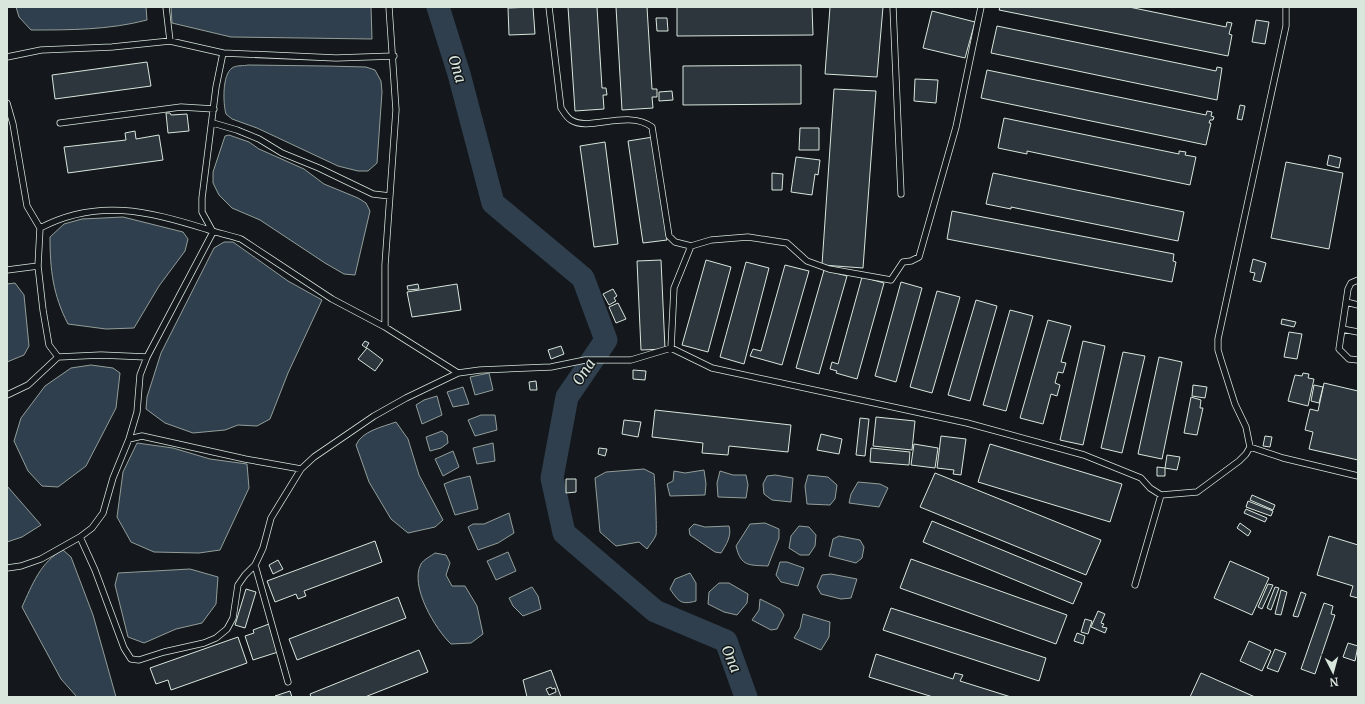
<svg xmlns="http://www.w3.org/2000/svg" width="1365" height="704" font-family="Merriweather,serif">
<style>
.water{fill:#2f3f4d;stroke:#939e99}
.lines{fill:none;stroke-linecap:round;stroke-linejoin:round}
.river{stroke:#2f3f4d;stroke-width:23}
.building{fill:#2c363c;stroke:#d8e6dc;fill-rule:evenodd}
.service-casing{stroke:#d8e6dc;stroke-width:7}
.service{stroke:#14181c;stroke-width:5.5}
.labels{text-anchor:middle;stroke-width:3;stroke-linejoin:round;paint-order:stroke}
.water-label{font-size:15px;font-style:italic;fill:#d8e6dc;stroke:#14181c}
</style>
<rect width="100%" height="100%" fill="#14181c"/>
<path class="water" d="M16 7H146L147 20C109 30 70 30 31 30L19 17Z
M171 7H371L372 39 231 37 172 23Z
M248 65 326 66 366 67 375 70 381 81 382 92 377 163 368 171H358L338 166 257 128 232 119 226 114C223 104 222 75 232 68 236 65 244 66 248 65Z
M229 135 249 142 259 149 304 169 324 184 358 198 366 203 370 211 355 275 344 274 325 263 260 220 232 208 219 195 213 183V172L225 136Z
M123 217 183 232 188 239 185 251 159 286 134 328 106 329 68 324C53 295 50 270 50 237L64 224 82 219Z
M224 242H233L288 281 322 300 288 373 270 419 257 426 238 425 225 430 193 433 165 423 146 409 147 397 161 353 214 248Z
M15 283 24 295 29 346 24 355 7 362V284Z
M91 365 113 368 120 373 116 408 86 466 58 487 42 486 28 471 14 441 21 418 45 386 71 368Z
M489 373 493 390 475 395 470 377Z
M463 387 469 404 453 407 447 392Z
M437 396 442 415 422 424 416 405 424 400Z
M481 415H495L497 430 475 436 468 420Z
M396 422 408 439 419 475 443 520 435 527 408 533 391 519 369 482 356 445C362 431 382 427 396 422Z
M442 431 447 435 448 443 441 448 430 451 426 437Z
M137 443 173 448 210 459 247 464 249 488 220 550 199 553 154 552 131 542 117 517 123 472Z
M493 443 495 461 477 464 473 448Z
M453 451 459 467 443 476 435 459Z
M644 469 654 474C655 480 657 531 656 535 654 540 650 544 647 549L639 542 616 546 600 532 595 478 606 472Z
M704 470 706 484 705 495 670 496 667 484 673 481 674 471 685 473Z
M720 471 733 475H746L748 485 746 498 718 497 717 483Z
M775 475 793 478 791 502 772 500 764 494 763 484 767 476Z
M808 475 828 477 837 485 835 499 830 505 807 504 805 486Z
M470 476 478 509 455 515 444 484 454 480Z
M858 482 880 484 888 488 879 507 849 503 851 494Z
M7 486 41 525 22 537 7 542Z
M509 513 514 533 498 543 478 550 468 527 473 524H484Z
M765 523 779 529V538L768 566C749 565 741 567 736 546L750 524Z
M694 524 705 527 729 526C732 536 726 545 721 553L715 552 690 535 689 529Z
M799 526 809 527 816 535 815 546 809 555H800L789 548 791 536Z
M839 536 860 540 864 547 862 558 856 563 829 556 833 539Z
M63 550 71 557 93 615 116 697H77L61 679 22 607C32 585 41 561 63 550Z
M508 552 516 571 496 580 487 561Z
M435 553 446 555 450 563 446 575 452 586H465L477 606 483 634 471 643 451 644C436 630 409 586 421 564 423 560 431 556 435 553Z
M780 562H787L804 568 798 586 781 582 776 575Z
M190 569 218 577 216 604 202 623 176 629 144 643 128 637 115 585 118 573Z
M690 573 696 583V601C681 605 679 602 670 589L675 579Z
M831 574 857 579 851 598 841 599 821 594 817 587 822 575Z
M719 583H729L748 594 747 603 737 615 724 612 708 604 709 592Z
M532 587 538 596 541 609 523 616 513 606 509 598Z
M760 599 780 609 784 615 777 629 771 630 752 620 759 610Z
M803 614 830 622 829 637 821 650 794 638 800 628Z"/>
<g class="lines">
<path class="river" d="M438 7 459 74 493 203 583 278 606 340 567 397 552 478 564 533 655 611 726 641 746 697"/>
</g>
<path class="building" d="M533 7 535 34 509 35 508 8Z
M568 7H597L602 88H606L607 95H603L604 109 575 111Z
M616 7H647L652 89H657V97H652L653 108 622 110Z
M677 7H812L813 35 677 36Z
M830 7H883L877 77 825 74Z
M1000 7H1129L1226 27 1227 22 1232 23 1229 34 1232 35 1228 56 999 10Z
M932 11 975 22 965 58 923 48Z
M656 18H667L668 31H657Z
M1256 20 1269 22 1265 44 1252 42Z
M997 26 1216 71 1217 67 1222 68 1217 100 991 53Z
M147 62 151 86 55 99 52 75Z
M801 65V104L683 105V66Z
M987 70 1206 115 1207 111 1212 112 1211 116 1214 117 1213 120H1210L1209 123H1211L1206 145 981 98Z
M915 79 938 80 936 103 914 101Z
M834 89 876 91 863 268 822 265Z
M672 91 673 100 659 101V92Z
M1240 105 1245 106 1242 120 1237 119Z
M166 113H170L171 115 187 114 189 131 168 133Z
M1004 118 1179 154V151L1186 152 1185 155 1196 157 1190 185 1027 151V154L998 148Z
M800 128H819V150H799Z
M135 131 136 139 159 135 163 160 68 173 64 147 126 140 125 133Z
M653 137 667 240 643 243 628 141Z
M605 142 618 244 594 247 580 146Z
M1329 155 1341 158 1339 168 1327 165Z
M796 157 820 160 818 175 815 174 812 195 791 192Z
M1286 162 1343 173 1329 249 1271 238Z
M772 173 783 174 782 190H772Z
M993 173 1184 212 1178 241 1011 207V209L986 204Z
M952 211 1174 254 1173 261 1176 262 1172 282 947 239Z
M1253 259 1266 263 1261 282 1253 280 1255 273 1250 272Z
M661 260 665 349 641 350 637 261Z
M706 260 731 267 708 352 682 345Z
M746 262 769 268 744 364 720 357Z
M785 265 809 271 782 365 750 356 753 349 761 351Z
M824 270 847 276 819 374 796 368Z
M862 277 884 283 857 379 836 373 837 371 830 369 832 362 838 364Z
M901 282 922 288 896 382 875 376Z
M418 284 419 289 408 290 407 286Z
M457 284 461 310 412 317 407 292Z
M613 289 617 296 614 298 616 301 609 305 603 294Z
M937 291 960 297 932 393 910 387Z
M976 300 997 306 970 401 948 395Z
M618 303 626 319 616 323 609 307Z
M1010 310 1033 316 1006 411 983 405Z
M1282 319 1296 322 1294 327 1281 324Z
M1048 320 1071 326 1061 362 1066 363 1063 373 1058 372 1055 383 1060 385 1057 396 1051 394 1043 424 1020 418Z
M1289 332 1302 334 1297 359 1284 357Z
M365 341 369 343 366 348 362 345Z
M1083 341 1105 346 1083 445 1060 440Z
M561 346 564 354 551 359 548 350Z
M367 348 383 360 375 371 358 359Z
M1123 352 1145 356 1122 453 1101 448Z
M1159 357 1182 362 1162 459 1138 454Z
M633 370 646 371 645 380 633 379Z
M1303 373 1309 374 1308 378 1314 379 1308 406 1288 401 1295 375 1302 376Z
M536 381 537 390H530L529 382Z
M1324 383 1358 391V460L1309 449 1313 432 1305 430 1310 409 1318 411Z
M1193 385 1207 387 1205 398 1192 396Z
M1314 385 1323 387 1319 403 1311 401Z
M1191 397 1201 400 1200 408H1203L1197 435 1184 433Z
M655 410 791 425 788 452 729 446 728 455 702 453 703 443 652 437Z
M876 417 915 421 912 450 873 446Z
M860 418 869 419 865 456 856 455Z
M624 420 641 422 638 437 622 434Z
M821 434 842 439 839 454 817 450Z
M941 436 966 439 961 475 953 474 954 470 937 468Z
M1265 436 1272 437 1270 447 1263 446Z
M914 444 938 448 935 468 911 465Z
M990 444 1122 484 1110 522 978 482Z
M599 448 607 449 605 456 598 454Z
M871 448 910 452 909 465 870 462Z
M1167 455 1180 457 1177 470 1165 468Z
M1157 467 1165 468V476H1157Z
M935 473 1101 540 1086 575 920 507Z
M566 479H576V492L566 493Z
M1252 495 1275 505 1273 510 1250 500Z
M1248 501 1273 511 1271 516 1246 507Z
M1246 509 1267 518 1265 522 1244 513Z
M932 521 1082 583 1073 604 923 542Z
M1240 523 1251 531 1248 536 1237 528Z
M1329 536 1358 545V598L1350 596 1353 586 1317 575Z
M375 541 382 562 304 591 306 596 298 599 296 594 275 602 267 581Z
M911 559 1067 615 1056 644 900 588Z
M278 560 283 569 273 574 269 565Z
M1230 561 1269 578 1252 615 1214 598Z
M1268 584 1273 585 1262 609 1258 607Z
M1275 587 1279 588 1271 610 1267 608Z
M246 589 256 592 245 628 235 625Z
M1281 590 1287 592 1281 615 1275 614Z
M1301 592 1306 594 1298 617 1293 616Z
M398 597 406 618 297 660 289 639Z
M1324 603 1333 606 1331 614 1335 615 1315 674 1301 669Z
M891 608 1046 658 1039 681 883 630Z
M1098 611 1105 614 1101 623 1104 624 1102 627 1107 628 1105 633 1091 627Z
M1085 619 1092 621 1088 634 1081 632Z
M269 624 278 652 253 660 245 636 254 633 253 630Z
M1077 633 1085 636 1083 644 1074 641Z
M238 637 247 663 171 690 168 680 156 684 150 668Z
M1249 641 1271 651 1262 671 1240 661Z
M1348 643 1358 646 1355 661 1343 657Z
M1275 649 1286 653 1278 672 1267 668Z
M419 650 428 672 365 697H311L310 694Z
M876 654 953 679 955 673 963 675 960 681 1011 697H933L869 677Z
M551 670 561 697H527L523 680ZM551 687 552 689 555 688 556 692 549 695 546 689Z
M1201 673 1255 697H1190Z
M290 691 292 697 275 696Z"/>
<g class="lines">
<defs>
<path id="service" d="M166 7 170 41
M549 7 561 108C564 112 566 117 571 120 589 132 628 109 652 127L669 236 675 242 691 246
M893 7 901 194
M223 53 336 58 394 56
M7 57 41 50 112 47 170 41 223 53 216 87 202 198V212L213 232 147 357 140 375 137 412 129 439 113 478 103 513 92 528 80 537 41 559 21 566 7 568
M7 103 13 124 27 206 40 228 38 266 43 310 49 345 58 357
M60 123 181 107 214 109
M213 123 237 130 259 139 282 153 319 168 373 194 390 196
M40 228C97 198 148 211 206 229 217 233 229 235 241 239L332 299 385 327 458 373
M7 270 38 266
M1358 280 1351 283 1348 289 1339 349 1349 359 1358 360
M1346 302 1358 305
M385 327V265L396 110 389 7
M1342 329 1358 332
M671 348 674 288 691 246 711 240 748 237 787 243 807 261 829 269 891 280 903 262 911 261 919 257 956 127 981 7
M7 395 28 385 58 357 101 355 147 357
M129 439 142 436 245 459 301 469 314 457 374 416 406 398 458 373 480 370 551 367 585 360H631L671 348 712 368 967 423 1084 455 1141 478 1150 488 1161 495 1197 492 1239 461 1246 454 1250 447 1246 427 1235 404 1221 360 1218 350V339L1286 26V7
M1250 447 1283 458 1358 476
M80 537 95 570 124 648 131 659 139 660 164 652 204 643 216 638 227 629 233 618 238 585 245 575 255 565 263 548 271 518 301 469
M255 565 288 682
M1135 585 1161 495"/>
</defs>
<use href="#service" class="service-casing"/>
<use href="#service" class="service"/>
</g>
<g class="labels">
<g class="water-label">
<text transform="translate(457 69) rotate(73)" y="5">Ona</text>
<text transform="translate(584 372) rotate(-56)" y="5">Ona</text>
<text transform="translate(731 659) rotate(67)" y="5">Ona</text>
</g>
</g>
<rect width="1365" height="704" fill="none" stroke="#d8e6dc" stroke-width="16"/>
<g transform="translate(1333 672) rotate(174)" stroke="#14181c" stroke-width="3" paint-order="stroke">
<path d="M0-3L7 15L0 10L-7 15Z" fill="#d8e6dc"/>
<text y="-6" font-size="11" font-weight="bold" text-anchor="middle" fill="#d8e6dc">N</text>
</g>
</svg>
